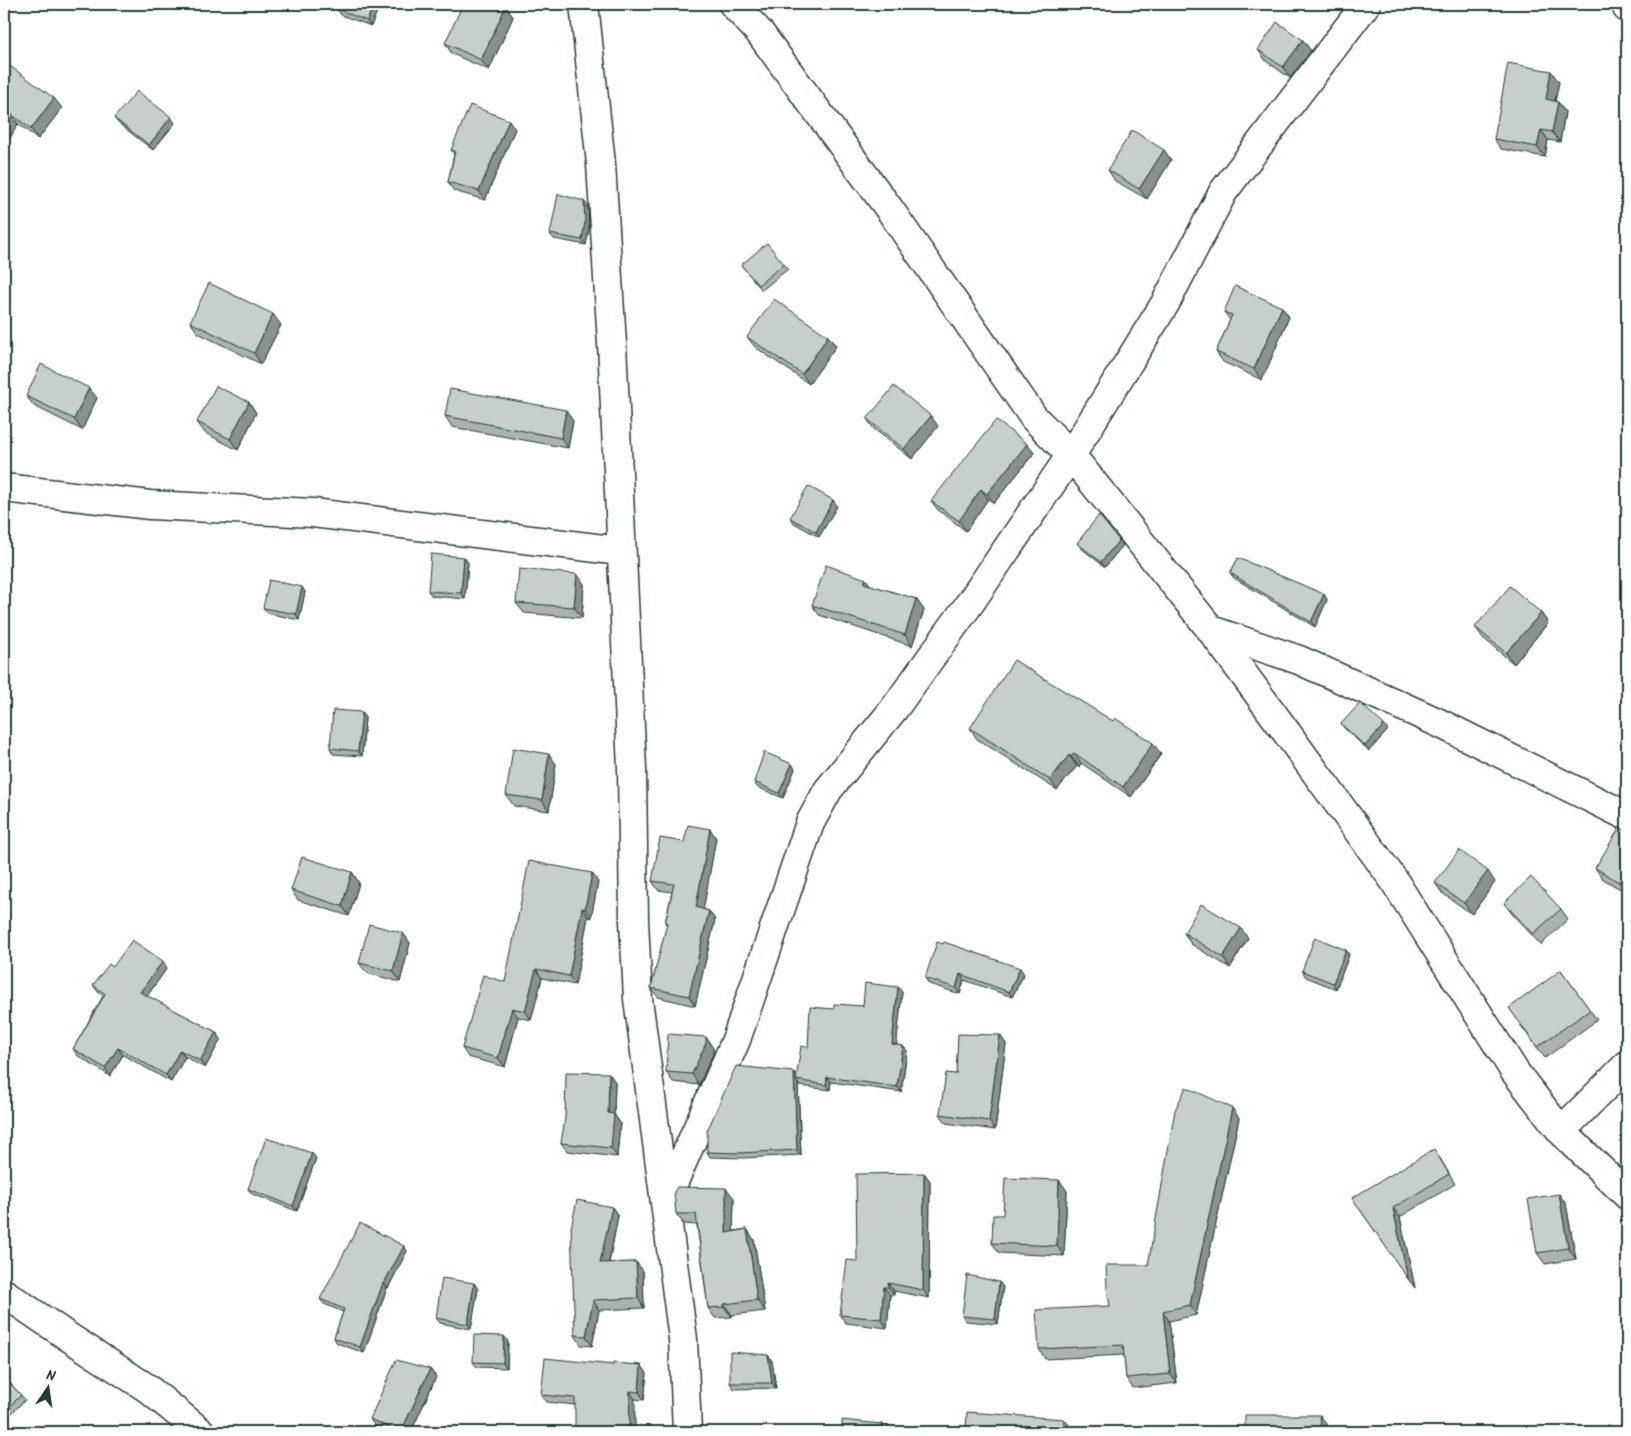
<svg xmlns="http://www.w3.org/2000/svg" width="1631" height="1436" font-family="Kalam,sans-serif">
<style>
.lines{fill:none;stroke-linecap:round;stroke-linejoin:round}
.minor-casing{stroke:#1f3d34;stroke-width:31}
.minor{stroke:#fff;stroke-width:28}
.wall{fill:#abb2af;stroke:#1f3d34}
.shaded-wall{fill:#8b918f;stroke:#1f3d34}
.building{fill:#c7cfcc;stroke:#1f3d34}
</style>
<rect width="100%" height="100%" fill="#fff"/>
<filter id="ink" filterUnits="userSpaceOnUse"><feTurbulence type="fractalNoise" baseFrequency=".02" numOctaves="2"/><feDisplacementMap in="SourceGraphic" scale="10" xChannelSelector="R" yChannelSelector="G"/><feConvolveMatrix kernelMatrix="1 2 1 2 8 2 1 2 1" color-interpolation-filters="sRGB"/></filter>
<g filter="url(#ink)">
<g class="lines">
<defs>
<path id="minor" d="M584 4 601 164 612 344 632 769 634 921 638 999 683 1339 687 1432
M733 4 760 33 890 210 1034 418 1071 455 1211 630 1287 733 1393 879 1515 1072 1561 1131 1627 1195
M1626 4 1627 8
M4 488 150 505 313 513 620 551
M1211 630 1299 660 1437 722 1627 816
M1561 1131 1627 1065
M665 1202 736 1040 810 823 828 790 894 709 970 603 1071 455 1166 302 1223 192 1366 4
M4 1293 67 1336 147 1388 201 1432"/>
</defs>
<use href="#minor" class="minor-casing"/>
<use href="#minor" class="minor"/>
</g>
<path class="wall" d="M380 4 371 26 341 15 337 9Z
M506 6 513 17 489 70 452 54 445 43Z
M1303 40 1311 51 1290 78 1266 61 1258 50Z
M4 74 62 108 38 139 18 124 4 148Z
M1559 82 1555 101 1558 102 1565 112 1560 142 1548 140 1545 157 1501 149 1494 139Z
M114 118 175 123 153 150 118 123Z
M515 129 485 200 454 191 448 182 454 154 451 150Z
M1164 150 1171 160 1147 199 1115 181 1108 170Z
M584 201 588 207 589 228 586 245 554 239 550 234Z
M784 264 788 269 762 290 741 265Z
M1282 307 1289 317 1262 380 1223 362 1216 352 1230 320 1224 312Z
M190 322 281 325 261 364 198 333Z
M828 336 836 346 809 384 755 347 747 337Z
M26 396 97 398 82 430 34 406Z
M249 402 256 413 238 450 205 433 197 422Z
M445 416 573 421 568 448 452 427Z
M867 419 938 426 912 459 874 429Z
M1027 444 1034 453 994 503 988 499 966 531 938 510 931 501Z
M833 500 837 506 819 537 794 523 790 518Z
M1119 540 1123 545 1105 567 1081 548 1077 543Z
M464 557 468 563 465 599 432 596 428 591Z
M1230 573 1324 594 1327 600 1315 627 1234 578Z
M577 574 584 584 582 618 524 613 516 603Z
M866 579 870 585 916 599 924 610 912 646 819 615 812 605Z
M302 587 305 592 299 620 267 613 263 608Z
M1541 613 1548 623 1514 664 1483 638 1475 627Z
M362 712 365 718 362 756 333 754 330 748Z
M1341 724 1388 730 1369 751 1345 729Z
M970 728 1161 754 1131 797 1081 763 1079 767 1077 766 1057 790 977 739Z
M556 764 549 811 514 806 506 795Z
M792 764 795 769 783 798 757 787 754 782Z
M710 829 716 838 703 909 709 911 715 920 695 1006 658 997 651 988 667 925 665 923 672 892 658 890 652 881 684 842Z
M1627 832V893L1603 879 1595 868Z
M352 872 359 883 349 916 298 900 291 890Z
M598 882 591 918 588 917 575 985 542 978 531 1020 518 1017 505 1067 468 1057 462 1048 505 982Z
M1495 882 1472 914 1442 893 1435 883Z
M1504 903 1561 909 1568 919 1541 945 1512 914Z
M403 933 410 943 400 982 367 973 359 963Z
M1184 933 1248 938 1230 968 1191 944Z
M943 944 1024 974 1012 997 964 980 960 994 929 984 925 978Z
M1346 950 1349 955 1336 989 1306 977 1302 971Z
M113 967 167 968 147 996 216 1032 221 1039 205 1068 185 1057 171 1082 123 1055 110 1076 78 1056 73 1049 103 996 98 992 93 985Z
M1561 970 1597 1020 1545 1058 1516 1019Z
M902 992 896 1045 903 1046 907 1051 901 1092 831 1082 830 1090 800 1086 798 1083 801 1155 743 1158 710 1157 707 1152 794 1072 797 1076 808 1047 834 1009 863 1006Z
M1000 1035 1006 1044 995 1130 946 1123 940 1114 956 1074Z
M713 1048V1054L699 1085 673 1082 666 1072Z
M609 1073 615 1082 614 1114 620 1123 617 1157 567 1151 561 1143Z
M1232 1108 1239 1118 1196 1315 1169 1321 1177 1383 1133 1388 1126 1378 1124 1355 1045 1359 1039 1349 1110 1306 1148 1265Z
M316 1158 297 1211 252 1194 248 1189Z
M1440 1158 1455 1184 1400 1217 1415 1288 1352 1198Z
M924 1173 930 1181 929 1298 894 1291V1295H890L887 1328 846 1323 840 1315 857 1261Z
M1059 1180 1067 1191 1064 1256 999 1253 992 1243 1003 1215Z
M1559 1194 1566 1204 1576 1259 1545 1264 1537 1253Z
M734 1198 733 1231 747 1229 754 1240 765 1311 732 1315V1317L715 1318 708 1308 697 1225 684 1224 676 1214Z
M612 1207 618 1216 609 1263 636 1262 643 1271 644 1308 599 1310 592 1346 581 1345 575 1335Z
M404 1246 407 1251 388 1288H387L364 1353 337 1343 334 1338 343 1312 324 1304 320 1299Z
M999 1282 1003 1287 998 1324 966 1321 962 1316Z
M474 1283 478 1289 471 1329 440 1323 436 1318Z
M504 1336 508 1342 507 1368 477 1367 473 1362Z
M768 1355 772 1361 776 1388 734 1389 730 1383Z
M613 1365H641L647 1373 644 1400 635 1399 575 1405 547 1402 541 1395Z
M430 1369 436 1377 411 1432H386L376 1428 370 1419Z
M4 1377 21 1395 25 1400 4 1421Z"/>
<path class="shaded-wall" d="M374 4H380L371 26 367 21Z
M506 6 513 17 489 70 481 60Z
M1303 40 1311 51 1290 78 1283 67Z
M1551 71 1559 82 1553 110 1546 99Z
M54 98 62 108 38 139 31 129Z
M1558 102 1565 112 1560 142 1552 132Z
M11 114 18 124 4 148V126Z
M171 117 175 123 153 150 149 145Z
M509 120 515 129 485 200 479 191Z
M1541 130 1548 140 1545 157 1537 147Z
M1164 150 1171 160 1147 199 1139 189Z
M584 201 588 207 589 228 586 245 582 240Z
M1282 307 1289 317 1262 380 1254 369Z
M273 314 281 325 261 364 254 353Z
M828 336 836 346 809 384 802 374Z
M89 388 97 398 82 430 74 419Z
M249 402 256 413 238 450 230 439Z
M566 410 573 421 568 448 561 438Z
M931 416 938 426 912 459 904 449Z
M1027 444 1034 453 994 503 987 494Z
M981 489 988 499 966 531 959 521Z
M833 500 837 506 819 537 816 532Z
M1119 540 1123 545 1105 567 1101 562Z
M464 557 468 563 465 599 461 593Z
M577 574 584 584 582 618 574 607Z
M866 579 873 589 864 583Z
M302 587 305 592 299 620 296 614Z
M1324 594 1327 600 1315 627 1311 622Z
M916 599 924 610 912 646 905 635Z
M1541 613 1548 623 1514 664 1506 653Z
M362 712 365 718 362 756 358 751Z
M1384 725 1388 730 1369 751 1365 746Z
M1153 743 1161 754 1131 797 1123 787Z
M1074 753 1081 763 1079 767 1071 757Z
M549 754 556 764 549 811 542 800Z
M1069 755 1077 766 1057 790 1050 780Z
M792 764 795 769 783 798 779 793Z
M710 829 716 838 702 917 696 907Z
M1627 869V893L1619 882Z
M1488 871 1495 882 1472 914 1464 903Z
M352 872 359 883 349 916 342 906Z
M592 873 598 882 591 918 585 909Z
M582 908 588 917 575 985 569 976Z
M709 911 715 920 695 1006 689 996Z
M1241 928 1248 938 1230 968 1223 957Z
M403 933 410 943 400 982 393 971Z
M1346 950 1349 955 1336 989 1333 983Z
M163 961 167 968 145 999 140 992Z
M1020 968 1024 974 1012 997 1009 992Z
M536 969 542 978 531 1020 525 1011Z
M960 974 964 980 960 994 956 988Z
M898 987 902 992 896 1050 892 1044Z
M512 1008 518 1017 505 1067 498 1058Z
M216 1032 221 1039 205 1068 200 1061Z
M1000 1035 1006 1044 995 1130 989 1121Z
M706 1037 713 1048V1054L699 1085 692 1074Z
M903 1046 907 1051 901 1092 897 1087Z
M118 1048 123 1055 110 1076 105 1068Z
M180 1050 185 1057 171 1082 166 1075Z
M794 1072 798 1078 796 1080 798 1083 801 1155 797 1150Z
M609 1073 615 1082 614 1116V1114L620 1123 617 1157 611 1148 608 1113Z
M827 1077 831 1082 830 1090 826 1085Z
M1232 1108 1239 1118 1196 1315 1190 1305Z
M312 1153 316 1158 297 1211 293 1206Z
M924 1173 930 1181 929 1298 923 1290Z
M1059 1180 1067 1191 1064 1256 1057 1246Z
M726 1188 734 1198 733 1243 726 1233Z
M1559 1194 1566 1204 1576 1259 1568 1248Z
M612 1207 618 1216 607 1272 600 1263Z
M1393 1208 1400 1217 1415 1288 1408 1279Z
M747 1229 754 1240 765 1311 757 1300Z
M404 1246 407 1251 388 1288 384 1283Z
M636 1262 643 1271 644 1308 638 1298Z
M999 1282 1003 1287 998 1324 995 1319Z
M383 1283 387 1288 364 1353 360 1347Z
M474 1283 478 1289 471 1329 468 1324Z
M888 1283 894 1291V1295L888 1287Z
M884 1287 890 1295 887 1328 881 1319Z
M593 1300 599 1310 592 1346 586 1336Z
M724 1304 732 1315V1317L724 1307Z
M1163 1311 1169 1321 1177 1383 1170 1374Z
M504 1336 508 1342 507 1368 503 1363Z
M768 1355 772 1361 776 1388 772 1383Z
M641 1365 647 1373 644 1400 639 1392Z
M430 1369 436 1377 411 1432H401Z
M630 1391 635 1399V1432H629Z
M1320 1415 1326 1423 1327 1432H1321Z
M1064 1419 1070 1426 1069 1432H1063Z
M882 1424 888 1432H881Z"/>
<path class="building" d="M339 4H374L367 21 337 9Z
M463 4H501L506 6 481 60 445 43Z
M1277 22 1303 40 1283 67 1258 50Z
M1508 63 1551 71 1546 99 1558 102 1552 132 1541 130 1537 147 1494 139Z
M10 66 54 98 31 129 11 114 4 126V74Z
M137 91 171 117 149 145 114 118Z
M470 105 509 120 479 191 448 182 455 151 451 150Z
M1132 130 1164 150 1139 189 1108 170Z
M558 194 584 201 585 222 582 240 550 234Z
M767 243 784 264 758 285 741 265Z
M209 283 273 314 254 353 190 322Z
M1235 286 1282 307 1254 369 1216 352 1232 315 1224 312Z
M774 299 828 336 802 374 747 337Z
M41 364 89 388 74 419 26 396Z
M216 386 249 402 230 439 197 422Z
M894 386 931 416 904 449 867 419Z
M450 389 566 410 561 438 445 416Z
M996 420 1027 444 987 494 981 489 959 521 931 501Z
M808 486 833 500 816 532 790 518Z
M1099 515 1119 540 1101 562 1077 543Z
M431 554 464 557 461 593 428 591Z
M1238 558 1324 594 1311 622 1230 573Z
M826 565 866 579 864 583 916 599 905 635 812 605Z
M519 569 577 574 574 607 516 603Z
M269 580 302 587 296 614 263 608Z
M1510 586 1541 613 1506 653 1475 627Z
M1014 660 1113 721 1115 718 1153 743 1123 787 1074 753 1071 757 1069 755 1050 780 970 728Z
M1360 703 1384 725 1365 746 1341 724Z
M333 710 362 712 358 751 330 748Z
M513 748 549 754 542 800 506 795Z
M764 752 792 764 779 793 754 782Z
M688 825 710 829 696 907 709 911 689 996 651 988 667 923H665L674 884 652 881 660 838 684 842Z
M1620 827 1627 832V869L1619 882 1595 868Z
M1459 850 1488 871 1464 903 1435 883Z
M302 857 352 872 342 906 291 890Z
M529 861 592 873 585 909 582 908 569 976 536 969 525 1011 512 1008 498 1058 462 1048 483 975 505 982Z
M1531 877 1561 909 1533 934 1504 903Z
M1201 904 1241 928 1223 957 1184 933Z
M369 924 403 933 393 971 359 963Z
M1315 937 1346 950 1333 983 1302 971Z
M132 940 163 961 140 992 216 1032 200 1061 180 1050 166 1075 118 1048 105 1068 73 1049 105 994 93 985 109 964 113 967Z
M937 942 943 944 944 942 1020 968 1009 992 960 974 956 988 925 978Z
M1561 970 1590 1010 1537 1047 1509 1008Z
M865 983 898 987 892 1044 903 1046 897 1087 827 1077 826 1085 796 1080 801 1046 808 1047 810 1007 834 1009V1004L863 1006Z
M668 1034 706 1037V1043L692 1074 666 1072Z
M958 1034 1000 1035 989 1121 940 1114 946 1073 956 1074Z
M736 1066 794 1072 797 1150 739 1153 707 1152V1131Z
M566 1072 609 1073 608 1113 614 1114 611 1148 561 1143 565 1118Z
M1186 1087 1232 1108 1190 1305 1163 1311 1170 1374 1126 1378 1123 1345 1039 1349 1036 1310 1110 1306 1107 1289 1106 1265H1148L1175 1110Z
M266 1138 312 1153 293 1206 248 1189Z
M1434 1149 1449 1174 1393 1208 1408 1279 1352 1198Z
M924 1173 923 1290 888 1283V1287H884L881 1319 840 1315 847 1260 857 1261 856 1174Z
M1005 1178 1059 1180 1057 1246 992 1243 993 1215H1003Z
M677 1187 726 1188V1233L747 1229 757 1300 724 1304V1307L708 1308 696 1214H676L674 1192Z
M1559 1194 1568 1248 1537 1253 1528 1199Z
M577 1200 612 1207 600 1263 636 1262 638 1298 593 1300 586 1336 575 1335 571 1228Z
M360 1223 404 1246 384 1283H383L360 1347 334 1338 344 1309 320 1299Z
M967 1275 999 1282 995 1319 962 1316Z
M442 1278 474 1283 468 1324 436 1318Z
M474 1335 504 1336 503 1363 473 1362Z
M730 1352 768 1355 772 1383H730Z
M545 1358 613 1365V1363L641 1365 639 1392 630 1391 629 1432H575V1398L541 1395Z
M396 1360 430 1369 401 1432H399L370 1419Z
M4 1377 21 1395 4 1412Z
M967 1412 1064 1419 1063 1432H966Z
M1245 1415H1320L1321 1432H1245Z
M842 1420 882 1424 881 1432H842Z"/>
</g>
<rect width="1631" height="1436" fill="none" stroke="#fff" stroke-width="20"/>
<rect x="10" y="10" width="1611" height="1416" fill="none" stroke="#1f3d34" stroke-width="2" filter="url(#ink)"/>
<g transform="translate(48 1388) rotate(13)" stroke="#ffffff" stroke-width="4" paint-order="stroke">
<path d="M0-4L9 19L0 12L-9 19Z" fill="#1f3d34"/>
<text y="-8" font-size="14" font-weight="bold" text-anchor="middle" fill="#1f3d34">N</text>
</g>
</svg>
